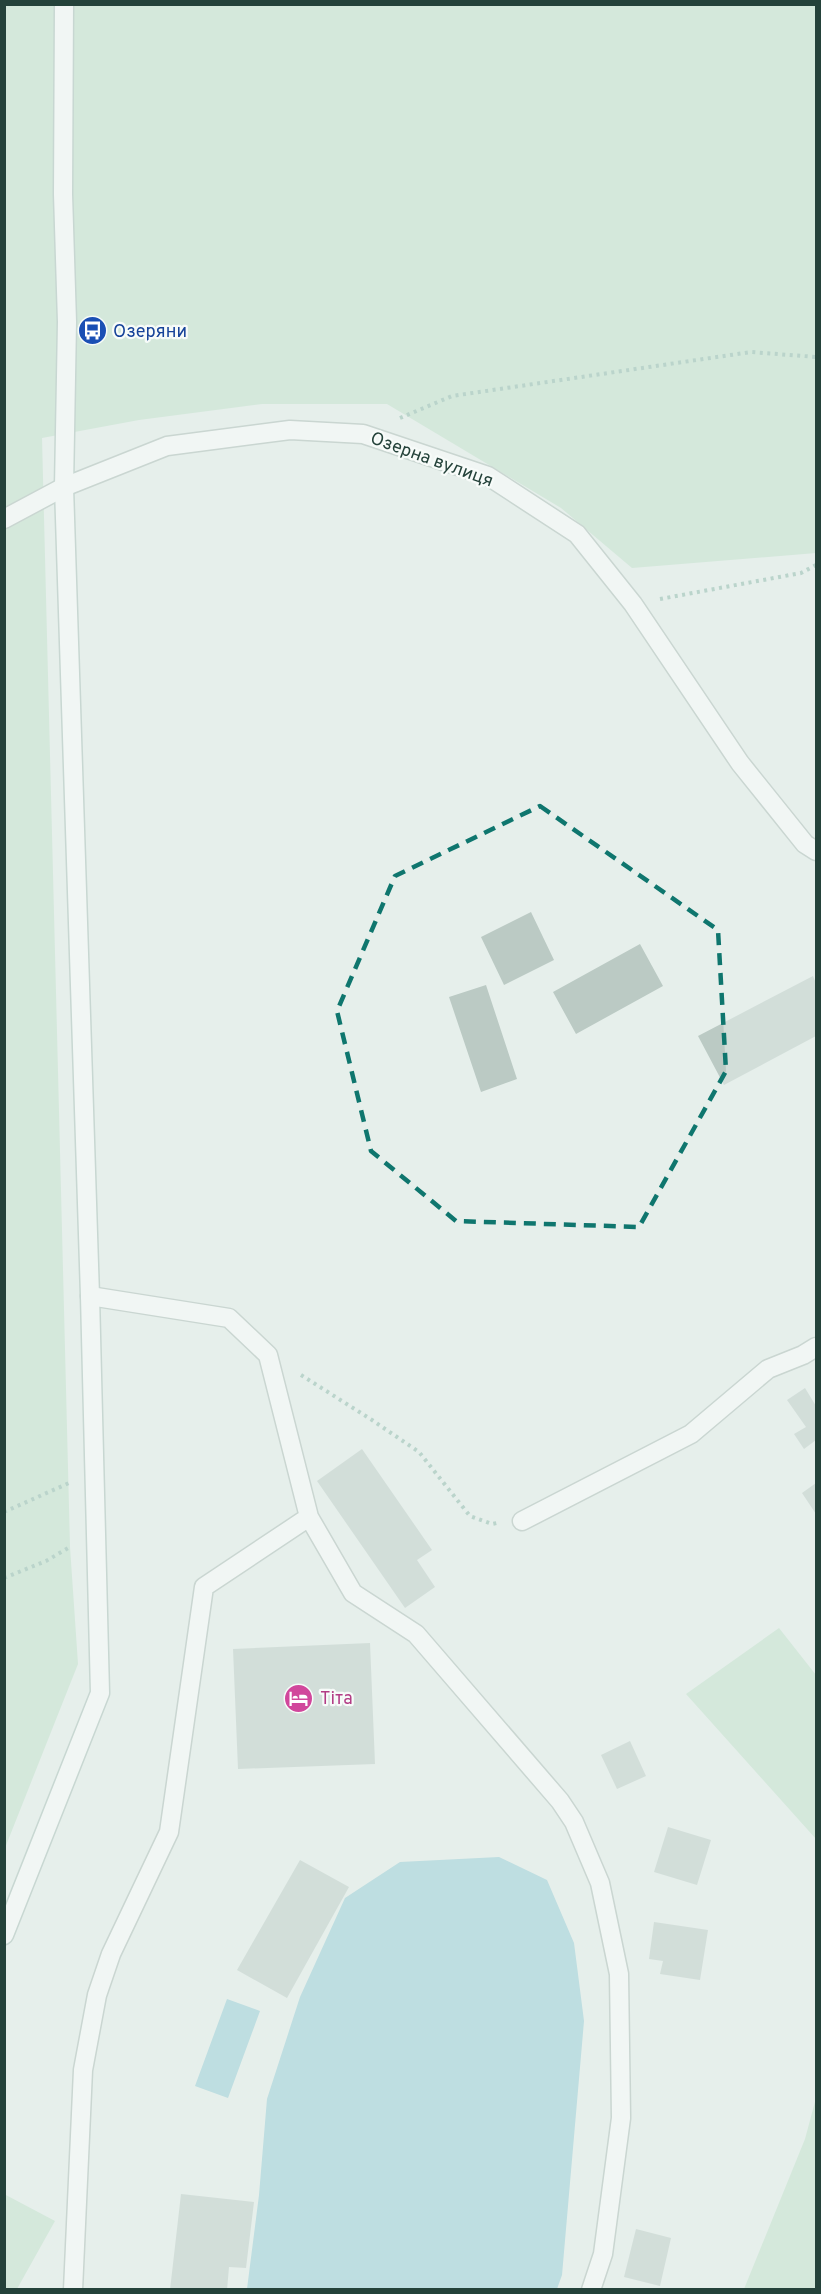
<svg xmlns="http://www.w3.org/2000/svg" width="821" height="2294" font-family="Overpass,sans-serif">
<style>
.green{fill:#bfe0c8}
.water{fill:#8ec9d4}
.building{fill:#bbcac4}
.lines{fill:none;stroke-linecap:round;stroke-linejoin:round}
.lane-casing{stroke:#a8b8b2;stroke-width:21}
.street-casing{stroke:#a8b8b2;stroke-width:21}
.secondary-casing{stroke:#a4bbb3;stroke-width:21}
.path{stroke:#86b3a5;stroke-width:4;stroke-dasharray:3 4.5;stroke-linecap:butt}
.lane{stroke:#fff;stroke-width:18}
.street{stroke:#fff;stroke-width:18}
.secondary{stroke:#fff;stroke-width:18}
.marked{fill:none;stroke:#0f766e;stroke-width:4.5;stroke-dasharray:12 8;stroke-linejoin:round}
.labels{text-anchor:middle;stroke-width:4.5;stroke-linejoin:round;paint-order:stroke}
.transit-label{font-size:18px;fill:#164399;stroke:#f7fbf9;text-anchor:start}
.street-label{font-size:18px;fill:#24423a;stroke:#f7fbf9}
.hotel-label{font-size:18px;fill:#b23c85;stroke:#f7fbf9;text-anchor:start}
</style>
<rect width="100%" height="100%" fill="#e6efeb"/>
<path class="green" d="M5 5H816V553L632 568 561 508 387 404H262L139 420 42 438 70 1547 78 1664 5 1848Z
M779 1628 816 1675V1839L686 1694Z
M816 2098V2289H744L805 2139Z
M4 2194 55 2221 17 2289H5Z"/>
<path class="water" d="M499 1857 547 1880 574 1943 584 2021 562 2275 557 2289H247L259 2195 267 2099 300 1997 345 1898 400 1862Z
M227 1999 260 2011 228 2098 195 2086Z"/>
<path class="building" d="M531 912 554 960 504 985 481 937Z
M640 944 663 986 576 1034 553 992Z
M813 976 816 983V1036L724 1085 698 1036Z
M486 985 517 1079 481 1092 449 997Z
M805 1388 816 1406V1440L804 1449 794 1434 806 1427 787 1400Z
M362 1449 432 1550 417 1560 435 1587 405 1608 317 1481Z
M816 1483V1514L802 1493Z
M370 1643 375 1764 238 1769 233 1649Z
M630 1741 646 1776 617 1789 601 1755Z
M668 1827 711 1840 697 1885 654 1872Z
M300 1860 349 1887 287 1998 237 1970Z
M654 1922 708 1930 700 1980 660 1974 663 1961 649 1959Z
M181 2194 254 2202 246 2268 229 2267 227 2290H170Z
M636 2229 671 2238 660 2286 624 2277Z"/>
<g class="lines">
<defs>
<path id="lane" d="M4 519 64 487
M90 1296 229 1318 268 1355 309 1517 353 1593 416 1634 560 1801 574 1822 600 1883 619 1974 621 2118 603 2254 591 2290
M522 1521 691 1434 768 1369 803 1355 816 1347
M73 2290 83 2070 97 1995 111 1954 169 1832 204 1587 309 1517"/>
<path id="street" d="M64 487 167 446 290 430 363 434 488 476 577 534 633 604 740 763 805 844 816 851"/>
<path id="secondary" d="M4 1935 100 1693 90 1296 64 487 67 322 63 194 64 4"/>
</defs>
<use href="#lane" class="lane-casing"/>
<use href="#street" class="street-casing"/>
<use href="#secondary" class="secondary-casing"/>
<path class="path" d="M400 418 452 396 751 352 816 357
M660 599 801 573 816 565
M301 1375 372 1420 419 1452 470 1516 492 1524 497 1523
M4 1512 69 1483
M4 1578 46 1561 70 1547"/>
<use href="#lane" class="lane"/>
<use href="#street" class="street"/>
<use href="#secondary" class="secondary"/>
</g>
<path d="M0 0H821V2294H0ZM540 806 718 930 726 1071 639 1227 456 1221 371 1151 337 1011 395 876Z" fill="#e6efeb" fill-opacity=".55" fill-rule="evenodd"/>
<path class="marked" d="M540 806 718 930 726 1071 639 1227 456 1221 371 1151 337 1011 395 876Z"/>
<defs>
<symbol id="bus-disc" viewBox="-11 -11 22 22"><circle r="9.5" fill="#1a4fb4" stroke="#f7fbf9"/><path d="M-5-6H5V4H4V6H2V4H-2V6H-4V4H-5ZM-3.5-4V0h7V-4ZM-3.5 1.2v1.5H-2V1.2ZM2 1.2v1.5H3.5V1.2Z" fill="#fff"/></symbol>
<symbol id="hotel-disc" viewBox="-11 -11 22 22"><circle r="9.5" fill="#d1479c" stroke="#f7fbf9"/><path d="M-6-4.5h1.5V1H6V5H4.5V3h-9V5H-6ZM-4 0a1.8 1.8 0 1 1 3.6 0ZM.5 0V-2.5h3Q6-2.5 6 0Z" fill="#fff"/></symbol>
</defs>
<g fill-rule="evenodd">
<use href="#bus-disc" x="76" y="314" width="33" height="33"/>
<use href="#hotel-disc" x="282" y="1682" width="33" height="33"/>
</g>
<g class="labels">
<g class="transit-label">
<text x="113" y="337">Озеряни</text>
</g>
<g class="street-label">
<text transform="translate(432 459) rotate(20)" y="6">Озерна вулиця</text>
</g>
<g class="hotel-label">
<text x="320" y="1704">Тіта</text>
</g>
</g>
<rect width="821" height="2294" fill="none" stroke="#24423a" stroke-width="12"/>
</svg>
